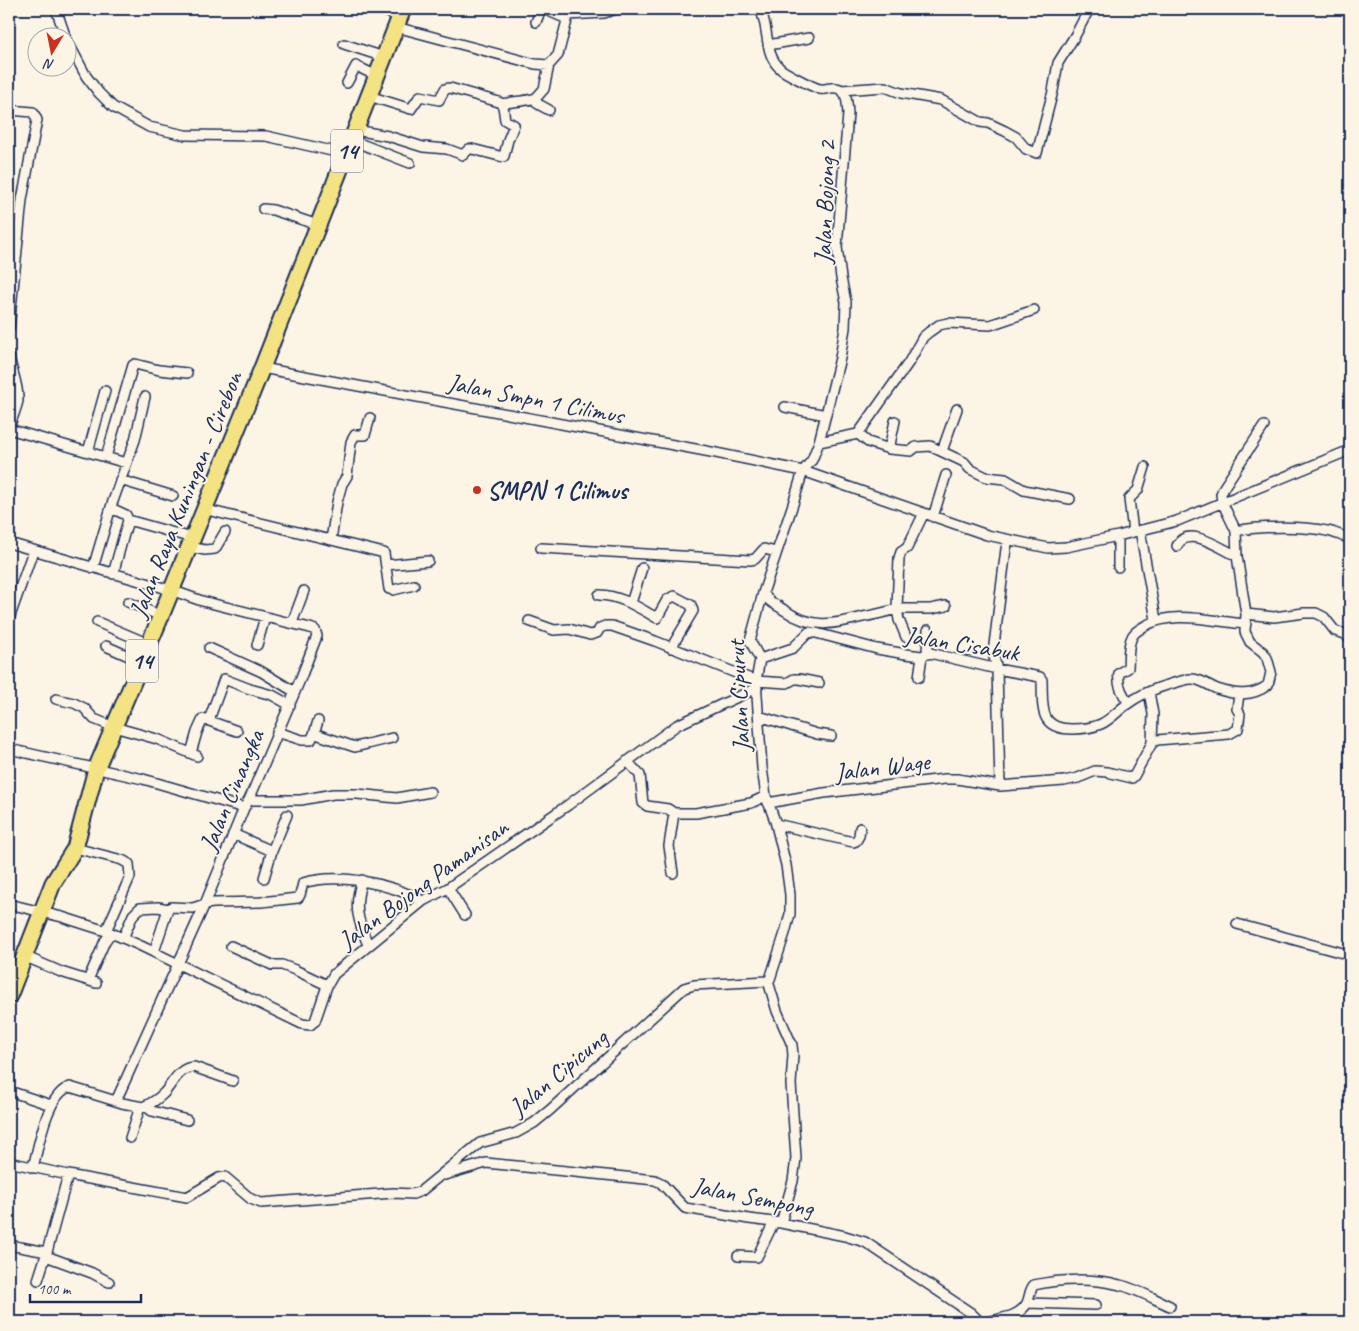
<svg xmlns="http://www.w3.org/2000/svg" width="1359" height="1331" font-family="Caveat,sans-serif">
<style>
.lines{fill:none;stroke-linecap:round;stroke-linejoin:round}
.street-casing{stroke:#1b2f5e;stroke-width:12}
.highway-casing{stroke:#1b2f5e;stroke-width:19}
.street{stroke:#fcf5e5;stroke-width:9}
.highway{stroke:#f4e382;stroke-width:15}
.poi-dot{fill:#c8321e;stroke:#fcf5e5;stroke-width:2}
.labels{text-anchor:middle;stroke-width:4;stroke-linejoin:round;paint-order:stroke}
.shield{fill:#fcf5e5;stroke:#5e6a86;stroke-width:1}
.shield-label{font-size:24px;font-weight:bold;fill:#1b2f5e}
.street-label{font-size:25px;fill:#1b2f5e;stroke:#fcf5e5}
.poi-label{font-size:25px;font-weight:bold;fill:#1b2f5e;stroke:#fcf5e5;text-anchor:start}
</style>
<rect width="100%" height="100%" fill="#fcf5e5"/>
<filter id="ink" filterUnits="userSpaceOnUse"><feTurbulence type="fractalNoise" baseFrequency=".02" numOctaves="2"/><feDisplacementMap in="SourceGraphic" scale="10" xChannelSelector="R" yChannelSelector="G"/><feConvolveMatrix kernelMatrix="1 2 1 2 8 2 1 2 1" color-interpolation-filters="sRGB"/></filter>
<g filter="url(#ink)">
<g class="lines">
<defs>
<path id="street" d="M56 9 66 38
M380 9 400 17
M544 9 567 19
M568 15 604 13 616 9
M536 22 541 9
M396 27 535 64 549 65 558 55 570 9
M68 42 86 76 99 93 113 107 149 127 185 135 266 136 345 154
M344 44 384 57
M768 45 809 38
M347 83 356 66 377 76
M841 90 885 87 901 93 941 100 980 122 988 123 1005 131 1016 137 1026 149 1037 153 1053 91 1058 63 1076 34 1089 9
M502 104C514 101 523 102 536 98
M9 110 33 112 37 120 22 200 9 329
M549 110 538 104 536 101V98L544 89 549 65
M356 130 388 136 423 147 447 149 463 155 469 149H472L503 157 504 156 508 140 514 125 505 120 503 106 499 102 450 88 445 89 439 100 420 96 411 109 369 96
M351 140 410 163
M263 209 273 210 318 225
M9 355C11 370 19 385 18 401 16 410 12 419 9 427
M262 368 711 452 803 471 987 535 1048 548 1066 547 1118 536 1177 521 1350 450
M785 407 826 415
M370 418 365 435H355L351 442 347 476 342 484 337 502 331 540 384 553 389 589 393 590 414 585
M9 429 126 463
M858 434 909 362 923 337 929 332 939 325 948 323 990 325 1034 310
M819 442 858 434 868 442 889 449 895 421
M889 449 911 451 916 447 930 446 964 462 970 469 986 477 1005 479 1024 490 1070 499
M942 451 957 409
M88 452 105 391
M106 457 133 365 135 364 159 370 187 373
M120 480 173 496
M111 508 126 515 128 520 192 538
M203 509 331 540
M933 517 946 475
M1140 530 1156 620
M1236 531C1258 526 1305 526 1327 531 1335 532 1342 537 1350 538
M1133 532 1129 499 1138 490 1145 467
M1118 536V567
M9 543 171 590 202 601 310 628 315 630 317 636 300 680 249 800 244 808 205 904 116 1101
M1177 546C1187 524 1222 549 1237 556
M189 547 205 550 215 549 225 532
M541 548 750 560 755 559 764 549 776 552
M386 565 428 561
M93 568 112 504 135 440 145 397
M113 574 128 520
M763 593C771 604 774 603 784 610 812 629 832 625 863 617 874 615 886 612 897 609L899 558 901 552 907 548 924 513
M599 595C622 596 637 607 657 618L667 600 674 596 691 605 693 611 671 648
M128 602 161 616
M631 603 642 568
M1246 614 1274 617 1304 613H1316L1324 617 1335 631 1345 634 1350 639
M9 619 33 551
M529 621 554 630 569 629 590 635 597 633 600 628 605 626H612L655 641 756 681 787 683 794 679H799L819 683
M97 622 149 644
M292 623 304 591
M906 637 899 620 897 609H931L946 606
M257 645 265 617
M106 646 142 662
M209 648 262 672 295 692
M927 653 928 630
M760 659 793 648 809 632 816 633 877 649 906 654 922 656 930 653 997 669 1040 677 1042 680C1043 706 1038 729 1072 729 1082 729 1092 728 1101 724 1112 719 1119 709 1129 703 1145 691 1166 685 1185 680 1197 676 1207 685 1217 689 1235 695 1252 697 1268 685L1271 672 1267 658 1263 652 1250 642 1245 632 1246 614 1237 556 1236 531 1222 502 1221 494 1224 487 1264 426
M919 677 922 656
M1149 692 1153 714 1152 743
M56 699 74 703 84 708 94 719 114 727 157 739 197 756
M1129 703C1122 694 1117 684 1119 673L1128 668C1129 658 1127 646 1132 637 1134 632 1139 630 1143 627 1173 609 1213 622 1246 624
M759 716 817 734 831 736
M204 719 237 731
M277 732 302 740H311L314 734H316L355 747 392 738
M314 734 318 721
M9 749 143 779 244 808
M191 753 197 732 203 719H208L210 717 224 679 250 689 272 695 290 705
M627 761 640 775 643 803 647 806 668 809 674 813H696L751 803 766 796
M1000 786 997 669 993 653 1006 549 1008 540
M249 800H301L333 794H357L397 798 430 792
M768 803 824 793 945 779H957L1000 786 1064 781 1078 778 1095 771 1107 772 1132 778 1134 776 1152 743 1157 740 1229 734 1238 729 1240 714 1237 709 1239 694
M776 824 853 842 856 841 859 836 860 828
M233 834 272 851
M75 848 122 860 129 864 130 877 106 931
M673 873 669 846 674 813
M264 878 272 851 287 815
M362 880C353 907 358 920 368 945
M448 888 465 915
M9 904 62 917 109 932 141 946 302 1024 310 1025 315 1021 327 986 334 974 423 901 448 888 568 805 677 725 757 688
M1237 924 1350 955
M123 938 133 915 140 908 158 907 168 909 171 907 193 908 205 904 214 903 261 902 298 898 300 895 303 883C339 872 391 884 423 901
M231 946 272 965H282L295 970 327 985
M154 952 168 909
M24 956 61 972 96 983
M88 980 105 941 111 933
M768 981 777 1011 792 1045 793 1055 791 1084 796 1158 793 1181 781 1223
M9 1091 51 1105
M145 1106 152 1111 187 1120
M130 1138 140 1107
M9 1162 68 1175 187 1197 219 1178 225 1177 251 1199 261 1203 393 1193 413 1194 421 1191 480 1143 516 1133 534 1123 550 1110 684 988 694 985 768 981 770 979 785 933 790 914V895L786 865 775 821 766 796 762 768 756 681 760 659 750 641 763 593 793 504 803 471 812 460 819 442 840 358 845 328 846 302 841 278 837 247 848 114C847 105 848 89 836 88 831 87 825 90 820 89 814 88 788 74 782 70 763 56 770 28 760 9
M33 1168C38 1148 47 1093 70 1087L122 1103 143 1107C150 1104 158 1099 164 1093 173 1083 179 1067 194 1067L233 1081
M445 1175 486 1163 655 1180 661 1183 685 1208 749 1219 781 1223 845 1236 865 1242 971 1313 980 1322
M9 1245 47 1252 68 1175
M46 1256 92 1273 109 1282
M738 1256 757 1257 774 1222
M38 1280 47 1252
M1027 1303 1096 1305
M988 1322C1001 1318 1020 1317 1027 1303 1030 1297 1029 1290 1034 1285 1061 1279 1093 1278 1120 1285 1137 1289 1154 1299 1170 1306"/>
<path id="highway" d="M9 996 53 883 75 848 96 769 161 616 262 368 403 9"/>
</defs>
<use href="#street" class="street-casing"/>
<use href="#highway" class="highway-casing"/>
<use href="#street" class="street"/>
<use href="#highway" class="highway"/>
</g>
</g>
<circle class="poi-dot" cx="477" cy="490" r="5"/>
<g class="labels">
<g class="shield">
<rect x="331" y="129.5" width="32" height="43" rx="4"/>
<rect x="126" y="639.5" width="32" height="43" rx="4"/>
</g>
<g class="shield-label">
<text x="347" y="159">14</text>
<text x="142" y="669">14</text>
</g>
<g class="street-label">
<text transform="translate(824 202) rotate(-88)" y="9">Jalan Bojong 2</text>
<text transform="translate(536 398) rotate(11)" y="9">Jalan Smpn 1 Cilimus</text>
<text transform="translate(185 494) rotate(-68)" y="9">Jalan Raya Kuningan - Cirebon</text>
<text transform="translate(962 643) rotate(9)" y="9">Jalan Cisabuk</text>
<text transform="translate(738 696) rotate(-93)" y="9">Jalan Cipurut</text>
<text transform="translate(882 766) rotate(-7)" y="9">Jalan Wage</text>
<text transform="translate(231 790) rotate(-67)" y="9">Jalan Cinangka</text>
<text transform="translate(423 883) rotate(-36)" y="9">Jalan Bojong Pamanisan</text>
<text transform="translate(558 1072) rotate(-40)" y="9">Jalan Cipicung</text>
<text transform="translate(753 1196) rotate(11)" y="9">Jalan Sempong</text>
</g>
<g class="poi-label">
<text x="487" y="499">SMPN 1 Cilimus</text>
</g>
</g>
<rect width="1359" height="1331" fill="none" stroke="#fcf5e5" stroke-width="30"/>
<rect x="15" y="15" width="1329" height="1301" fill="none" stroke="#1b2f5e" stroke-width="2" filter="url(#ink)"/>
<g transform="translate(52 52) rotate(190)"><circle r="24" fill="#fcf5e5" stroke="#a2a6af"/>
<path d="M0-4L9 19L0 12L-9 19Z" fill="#c8321e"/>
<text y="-8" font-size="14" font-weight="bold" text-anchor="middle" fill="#1b2f5e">N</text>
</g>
<path d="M30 1294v8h111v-8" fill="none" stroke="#1b2f5e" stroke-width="2.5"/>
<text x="38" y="1294" font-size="15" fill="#1b2f5e" stroke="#fcf5e5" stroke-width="4" paint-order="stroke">100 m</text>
</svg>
